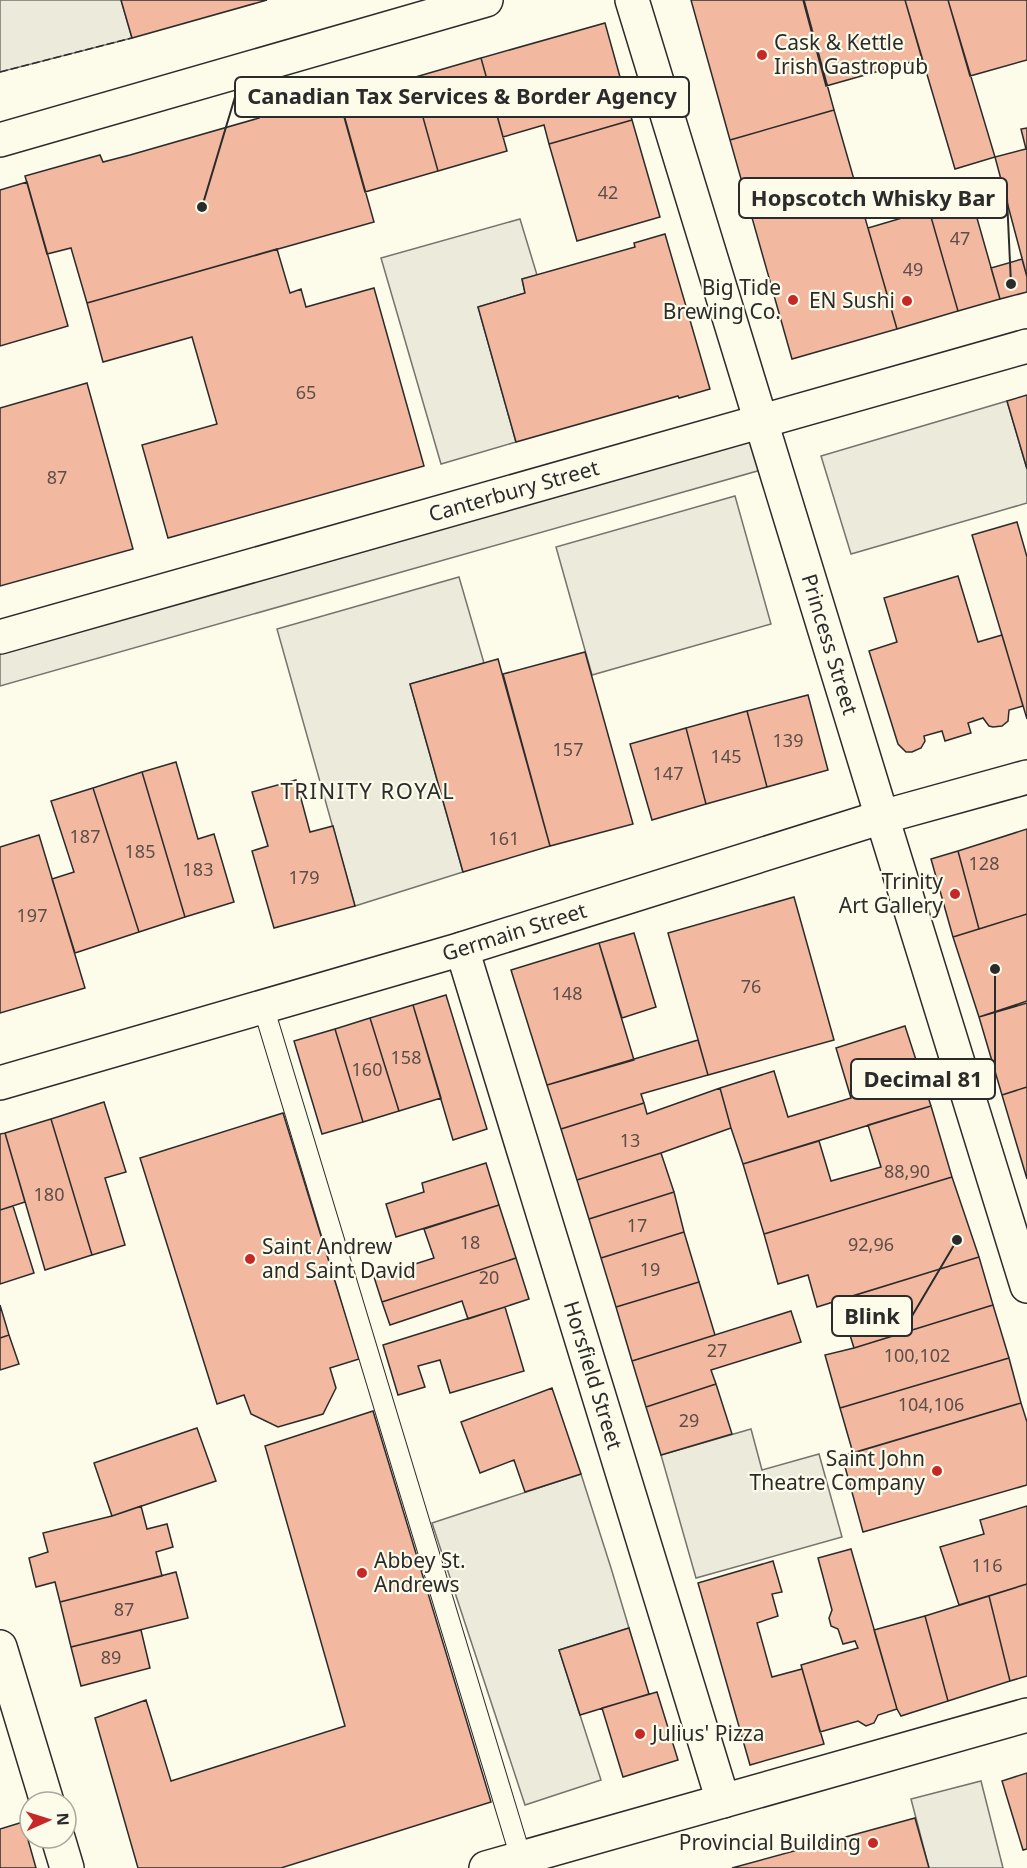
<svg xmlns="http://www.w3.org/2000/svg" width="1027" height="1868" font-family="'Noto Sans',sans-serif">
<style>
.parking{fill:#eceadb;stroke:#74746e;stroke-width:1.5}
.building{fill:#f2b8a0;stroke:#2b2b2b;stroke-width:1.5}
.lines{fill:none;stroke-linecap:round;stroke-linejoin:round}
.lane-casing{stroke:#2b2b2b;stroke-width:22}
.street-casing{stroke:#2b2b2b;stroke-width:36}
.secondary-casing{stroke:#2b2b2b;stroke-width:36}
.lane{stroke:#fdfbea;stroke-width:20}
.street{stroke:#fdfbea;stroke-width:33}
.secondary{stroke:#fdfbea;stroke-width:33}
.fence{stroke:#2b2b2b;stroke-width:1.5;stroke-dasharray:8 3;stroke-linecap:butt}
.poi-dot{fill:#c62828;stroke:#fdfbea;stroke-width:2}
.labels{text-anchor:middle;stroke-width:4.5;stroke-linejoin:round;paint-order:stroke}
.number-label{font-size:18px;fill:#5d4e48}
.poi-label{font-size:21px;fill:#2b2b2b;stroke:#fdfbea;text-anchor:end}
.street-label{font-size:21px;fill:#2b2b2b;stroke:#fdfbea}
.neighbourhood-label{font-size:22px;letter-spacing:1.5px;fill:#2b2b2b;stroke:#fdfbea}
.leader{fill:none;stroke:#2b2b2b;stroke-width:2}
.callout-dot{fill:#2b2b2b;stroke:#fdfbea;stroke-width:2}
.callout{fill:#fdfbea;stroke:#2b2b2b;stroke-width:2}
.callout-label{font-size:22px;text-anchor:middle;font-weight:bold;fill:#2b2b2b}
</style>
<rect width="100%" height="100%" fill="#fdfbea"/>
<path class="parking" d="M0 0H121L132 38 0 72Z
M520 219 537 275 522 279 525 293 478 307 516 442 441 464 381 258Z
M1007 401 1027 469V503L851 554 821 456Z
M762 421 775 466 0 686V637Z
M735 496 771 624 592 675 556 547Z
M459 577 484 663 410 684 463 872 355 906 277 629Z
M751 1429 762 1470 819 1454 842 1537 696 1578 661 1455Z
M581 1474 611 1568 629 1628 559 1650 601 1780 525 1805 432 1523Z
M981 1781 1003 1868H929L911 1799Z"/>
<path class="building" d="M121 0H267L132 38Z
M691 0H804L834 110 730 140Z
M803 0H905L922 59 826 86Z
M905 0H948L995 157 955 169Z
M948 0H1027V60L970 76Z
M605 23 632 120 549 144 544 125 503 137 481 58Z
M481 58 507 151 438 171 412 78Z
M412 78 438 171 365 192 339 99Z
M337 90 374 222 87 303 71 248 47 254 25 176 100 155 103 162 130 155 259 118 257 112Z
M834 110 897 329 792 359 730 140Z
M632 120 660 217 577 241 549 144Z
M1027 128V277L995 157 1026 149 1021 129Z
M27 182 68 326 0 346V190Z
M971 197 1000 299 958 311 929 210Z
M929 210 958 311 897 329 868 228Z
M665 234 710 389 679 398 678 396 516 442 478 307 525 293 522 279 635 247 634 243Z
M277 249 290 293 301 289 306 307 374 288 424 466 168 538 142 445 217 424 192 337 103 362 87 303Z
M1022 259 1027 277V292L1000 299 991 268Z
M87 383 133 549 0 586V408Z
M1027 395V469L1007 401Z
M1017 522 1027 557V719L972 535Z
M958 576 978 642 1002 635 1023 706 1009 710 1008 721 1002 726 993 727 989 726 983 718 968 723 971 733 945 741 942 731 924 736 925 741 921 748 912 752H906L898 744 869 651 897 642 884 598Z
M585 652 633 824 550 846 503 674Z
M498 659 550 846 463 872 410 684Z
M808 695 828 770 767 787 747 711Z
M747 711 767 787 706 804 686 728Z
M686 728 706 804 652 820 630 744Z
M176 762 198 839 214 834 234 902 185 917 142 772Z
M142 772 185 917 139 932 93 788Z
M296 780 310 832 333 826 355 906 274 928 252 851 268 846 252 792Z
M93 788 139 932 75 953 52 879 74 872 51 801Z
M1027 829V914L979 929 958 851Z
M39 835 85 988 0 1013V847Z
M958 851 979 929 953 937 931 859Z
M794 897 834 1040 708 1075 668 933Z
M1027 914V1001L979 1017 953 937Z
M634 933 656 1007 622 1018 599 943Z
M599 943 634 1060 547 1085 511 970Z
M446 995 487 1129 453 1140 413 1005Z
M1027 1003V1087L1002 1095 979 1017Z
M413 1005 441 1098 399 1111 370 1018Z
M370 1018 399 1111 363 1122 335 1029Z
M905 1026 931 1106 743 1164 731 1128 720 1088 774 1071 788 1117 851 1098 836 1048Z
M335 1029 363 1122 322 1134 294 1041Z
M698 1040 708 1075 641 1094 644 1103 561 1129 547 1085Z
M1027 1087V1179L1002 1095Z
M720 1088 731 1128 661 1153 577 1180 561 1129 644 1103 647 1114Z
M104 1102 126 1172 105 1178 125 1245 92 1255 51 1119Z
M931 1106 952 1177 764 1234 743 1164 819 1141 831 1181 881 1167 868 1125Z
M283 1113 359 1359 330 1368 336 1388 323 1414 278 1427 251 1414 244 1395 217 1404 140 1158Z
M51 1119 92 1255 45 1270 5 1133Z
M5 1133 25 1202 0 1210V1134Z
M661 1153 674 1192 589 1219 577 1180Z
M486 1163 499 1205 396 1237 386 1204 424 1192 422 1183Z
M952 1177 979 1257 817 1307 808 1275 778 1284 764 1234Z
M674 1192 684 1232 601 1258 589 1219Z
M499 1205 516 1258 382 1302 374 1277 434 1258 424 1229Z
M13 1206 34 1273 0 1284V1210Z
M684 1232 699 1282 616 1307 601 1258Z
M979 1257 993 1305 854 1348 839 1300Z
M516 1258 529 1299 468 1319 462 1301 390 1325 382 1302Z
M699 1282 715 1335 632 1361 616 1307Z
M0 1305 9 1335 0 1338Z
M993 1305 1009 1358 840 1408 825 1355 854 1348Z
M505 1307 524 1371 450 1393 440 1360 418 1366 425 1387 398 1395 383 1345Z
M791 1311 801 1342 711 1370 716 1384 646 1407 632 1361Z
M9 1335 19 1364 0 1370V1338Z
M1009 1358 1021 1403 853 1453 840 1408Z
M716 1384 732 1434 661 1455 646 1407Z
M552 1388 581 1474 525 1492 514 1460 480 1473 461 1422Z
M1021 1403 1027 1422V1485L863 1532 842 1456Z
M373 1411 491 1802 281 1868H138L95 1718 146 1700 171 1781 345 1726 265 1446Z
M197 1428 216 1481 112 1516 94 1463Z
M141 1506 147 1529 167 1524 173 1547 156 1552 162 1576 60 1602 55 1582 36 1587 29 1558 48 1552 43 1533 112 1516Z
M1027 1506V1584L959 1605 940 1547 984 1534 980 1520Z
M851 1549 897 1709 878 1715 874 1723 866 1726 858 1721 820 1732 801 1665 858 1648 855 1641 843 1644 838 1629 831 1626 829 1618 832 1610 818 1558Z
M773 1561 782 1592 772 1594 778 1616 757 1623 772 1677 802 1669 824 1744 750 1765 698 1583Z
M176 1572 188 1618 71 1647 60 1602Z
M1027 1584V1676L1010 1681 989 1596Z
M989 1596 1010 1681 948 1701 925 1616Z
M925 1616 948 1701 901 1716 897 1709 874 1630Z
M629 1628 649 1694 580 1715 559 1650Z
M141 1630 150 1668 81 1686 71 1647Z
M657 1692 678 1760 623 1777 602 1708Z
M1027 1773V1849L1023 1850 1002 1781Z
M915 1818 929 1868H732Z
M23 1822 36 1868H0V1829Z"/>
<g class="lines">
<defs>
<path id="lane" d="M263 1006 521 1858"/>
<g id="street">
<path id="s1" d="M632 0 882 817 1027 1286"/>
<path d="M0 140 486 0"/>
<path id="s2" d="M0 637 1027 346"/>
<path id="s3" d="M462 949 723 1801"/>
<path id="s4" d="M0 1083 462 949 882 817 1027 777"/>
</g>
<path id="secondary" d="M0 1647 47 1802
M58 1838 67 1868
M486 1868 1027 1715"/>
</defs>
<use href="#lane" class="lane-casing"/>
<use href="#street" class="street-casing"/>
<use href="#secondary" class="secondary-casing"/>
<use href="#lane" class="lane"/>
<use href="#street" class="street"/>
<use href="#secondary" class="secondary"/>
<path class="fence" d="M0 72 132 38"/>
</g>
<g class="poi-dot">
<circle cx="762" cy="55" r="6"/>
<circle cx="793" cy="300" r="6"/>
<circle cx="907" cy="301" r="6"/>
<circle cx="955" cy="894" r="6"/>
<circle cx="250" cy="1259" r="6"/>
<circle cx="937" cy="1471" r="6"/>
<circle cx="362" cy="1573" r="6"/>
<circle cx="640" cy="1734" r="6"/>
<circle cx="873" cy="1843" r="6"/>
</g>
<g class="labels">
<g class="number-label">
<text x="608" y="199">42</text>
<text x="960" y="245">47</text>
<text x="913" y="276">49</text>
<text x="306" y="399">65</text>
<text x="57" y="484">87</text>
<text x="788" y="747">139</text>
<text x="568" y="756">157</text>
<text x="726" y="763">145</text>
<text x="668" y="780">147</text>
<text x="85" y="843">187</text>
<text x="504" y="845">161</text>
<text x="140" y="858">185</text>
<text x="984" y="870">128</text>
<text x="198" y="876">183</text>
<text x="304" y="884">179</text>
<text x="32" y="922">197</text>
<text x="751" y="993">76</text>
<text x="567" y="1000">148</text>
<text x="406" y="1064">158</text>
<text x="367" y="1076">160</text>
<text x="630" y="1147">13</text>
<text x="907" y="1178">88,90</text>
<text x="49" y="1201">180</text>
<text x="637" y="1232">17</text>
<text x="470" y="1249">18</text>
<text x="871" y="1251">92,96</text>
<text x="650" y="1276">19</text>
<text x="489" y="1284">20</text>
<text x="717" y="1357">27</text>
<text x="917" y="1362">100,102</text>
<text x="931" y="1411">104,106</text>
<text x="689" y="1427">29</text>
<text x="987" y="1572">116</text>
<text x="124" y="1616">87</text>
<text x="111" y="1664">89</text>
</g>
<g class="poi-label">
<text x="774" y="50" text-anchor="start">Cask &amp; Kettle<tspan x="774" dy="24">Irish Gastropub</tspan></text>
<text x="781" y="295">Big Tide<tspan x="781" dy="24">Brewing Co.</tspan></text>
<text x="895" y="308">EN Sushi</text>
<text x="943" y="889">Trinity<tspan x="943" dy="24">Art Gallery</tspan></text>
<text x="262" y="1254" text-anchor="start">Saint Andrew<tspan x="262" dy="24">and Saint David</tspan></text>
<text x="925" y="1466">Saint John<tspan x="925" dy="24">Theatre Company</tspan></text>
<text x="374" y="1568" text-anchor="start">Abbey St.<tspan x="374" dy="24">Andrews</tspan></text>
<text x="652" y="1741" text-anchor="start">Julius' Pizza</text>
<text x="861" y="1850">Provincial Building</text>
</g>
<g class="street-label">
<text dy="7" stroke="none"><textPath href="#s2" startOffset="534">Canterbury Street</textPath></text>
<text dy="7" stroke="none"><textPath href="#s1" startOffset="674">Princess Street</textPath></text>
<text dy="7" stroke="none"><textPath href="#s4" startOffset="536">Germain Street</textPath></text>
<text dy="7" stroke="none"><textPath href="#s3" startOffset="446">Horsfield Street</textPath></text>
</g>
<g class="neighbourhood-label">
<text x="368" y="799">TRINITY ROYAL</text>
</g>
</g>
<path class="leader" d="M202 207L235 97M1011 284L1007 198M995 969L995 1079M957 1240L912 1316"/>
<g class="callout-dot">
<circle cx="202" cy="207" r="6"/>
<circle cx="1011" cy="284" r="6"/>
<circle cx="995" cy="969" r="6"/>
<circle cx="957" cy="1240" r="6"/>
</g>
<g class="callout">
<rect x="235" y="77" width="454" height="40" rx="6"/>
<rect x="739" y="178" width="268" height="40" rx="6"/>
<rect x="851" y="1059" width="144" height="40" rx="6"/>
<rect x="832" y="1296" width="80" height="40" rx="6"/>
</g>
<g class="callout-label">
<text x="462" y="104">Canadian Tax Services &amp; Border Agency</text>
<text x="873" y="206">Hopscotch Whisky Bar</text>
<text x="923" y="1087">Decimal 81</text>
<text x="872" y="1324">Blink</text>
</g>
<g transform="translate(48 1820) rotate(87)"><circle r="28" fill="#fdfbea" stroke="#a9a89e" stroke-width="1.5"/>
<path d="M0-4.5L10 22L0 15L-10 22Z" fill="#c62828"/>
<text y="-9" font-size="16" font-weight="bold" text-anchor="middle" fill="#2b2b2b">N</text>
</g>
</svg>
